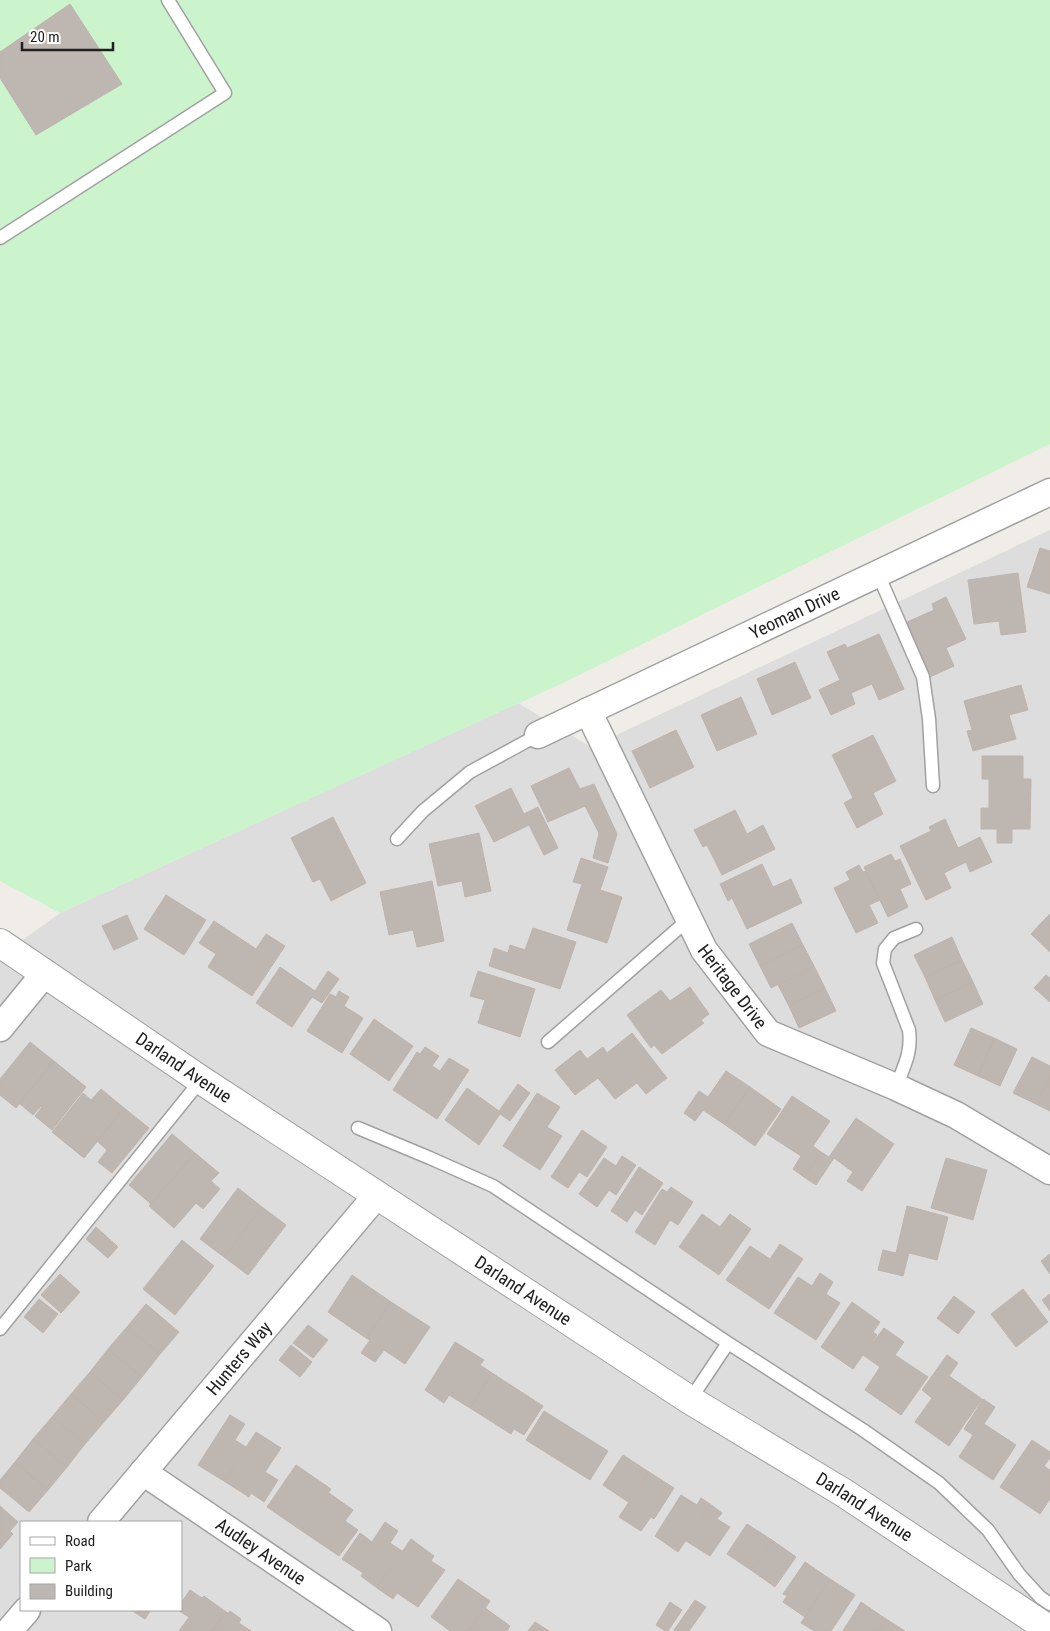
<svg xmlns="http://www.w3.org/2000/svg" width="1050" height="1631" font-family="'Roboto Condensed',sans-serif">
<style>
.residential{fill:#dedddd;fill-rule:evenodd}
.park{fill:#cbf4cc}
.building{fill:#bdb6b1;stroke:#c0b4ac}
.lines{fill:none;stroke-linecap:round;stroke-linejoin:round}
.service-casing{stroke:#a1a1a1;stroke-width:15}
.minor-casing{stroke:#a1a1a1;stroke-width:29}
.tertiary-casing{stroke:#a1a1a1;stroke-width:30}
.service{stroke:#fff;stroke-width:12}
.minor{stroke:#fff;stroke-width:26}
.tertiary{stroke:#fff;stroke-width:28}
.labels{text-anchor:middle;stroke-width:5;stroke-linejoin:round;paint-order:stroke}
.street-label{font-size:18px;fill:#202020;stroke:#fff}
</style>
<rect width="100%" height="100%" fill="#f0ede8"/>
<path class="residential" d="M1050 530V1631H0V956L60 913 518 703 591 747ZM21 1522H181V1610H21Z"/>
<path class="park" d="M0 0H1050V444L563 683 60 913 0 881Z"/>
<path class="building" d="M70 4 122 84 36 135 0 78V52Z
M1040 548 1050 551V594L1027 587Z
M1018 573 1026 632 1001 635 999 621 974 624 968 580Z
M946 597 966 639 946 648 954 666 930 677 905 623 934 610 932 604Z
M879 634 904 689 879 700 872 684 851 693 855 704 831 715 819 690 840 680 827 652 845 644 847 648Z
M795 662 811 698 772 715 757 679Z
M1021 685 1028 710 1009 715 1016 739 973 751 967 731 972 730 964 701Z
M741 697 757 734 717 751 701 715Z
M676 730 694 767 650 788 632 751Z
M873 735 896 781 873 793 883 814 857 828 844 803 853 798 832 755Z
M982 756H1023V779H1031L1030 829H1012V843H997V829H981V808H989V779H982Z
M569 768 580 789 594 784 617 834 608 863 593 858 599 833 585 806 548 822 531 786Z
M511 788 524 814 538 807 558 848 544 855 529 825 494 842 475 806Z
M735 810 747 834 763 825 775 849 722 875 707 845 703 847 694 830Z
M333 817 366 883 331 901 320 879 313 882 291 838Z
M945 819 958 848 980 837 992 862 970 872 966 862 944 873 951 888 926 900 900 846 931 831 929 827Z
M479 833 491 891 465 897 462 881 438 886 429 844Z
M891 854 895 861 900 859 911 884 900 889 908 907 888 917 864 867Z
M581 858 608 867 600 890 622 897 607 943 567 930 582 884 573 882Z
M762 864 773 887 791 879 802 903 747 929 732 898 728 901 720 884Z
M859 865 863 872 866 871 880 900 869 905 878 923 856 933 834 888 850 880 846 872Z
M432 881 444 941 417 947 413 930 389 935 380 892Z
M166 895 206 920 184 955 144 929Z
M1050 914V928L1043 921Z
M127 915 138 939 114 950 102 926Z
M214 921 256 949 266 934 285 946 252 996 208 967 216 954 199 943Z
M1043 921 1050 928V952L1031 934Z
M792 923 803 945 760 966 749 944Z
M533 928 576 942 560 989 489 966 494 948 508 953 510 945 525 950Z
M952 937 962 960 925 977 914 955Z
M803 945 814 966 771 988 760 966Z
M962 960 973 982 935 1000 925 977Z
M814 966 825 988 789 1006 778 985Z
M280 967 315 991 328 971 339 979 322 1003 312 997 292 1027 256 1003Z
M478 971 535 989 520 1037 478 1023 485 1000 470 996Z
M1046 975 1050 978V1002L1034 988Z
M973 982 983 1004 945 1022 935 1000Z
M690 987 709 1014 701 1020 704 1023 662 1054 654 1045 651 1048 627 1015 661 990 670 1001Z
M825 988 836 1011 799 1028 789 1006Z
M339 991 349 997 344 1006 363 1018 342 1053 307 1031 330 994 336 997Z
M374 1019 413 1046 389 1081 350 1054Z
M971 1028 994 1038 978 1076 954 1065Z
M632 1033 667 1078 646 1094 637 1083 615 1099 598 1078 575 1095 555 1070 580 1050 587 1059 603 1047 607 1053Z
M994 1038 1017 1049 1000 1086 978 1076Z
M30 1042 54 1061 16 1108 0 1095V1079Z
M425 1047 439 1056 432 1066 440 1071 449 1058 469 1070 437 1119 393 1090 417 1052 420 1054Z
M1032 1057 1050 1066V1076L1036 1104 1013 1093Z
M54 1061 86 1087 52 1130 35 1116 42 1107 41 1106 33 1115 19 1103Z
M726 1071 750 1087 724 1124 703 1110 695 1121 684 1113 699 1091 708 1097Z
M1050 1076V1111L1036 1104Z
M518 1084 530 1093 510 1121 500 1114 479 1145 445 1120 467 1088 499 1111Z
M750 1087 781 1109 755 1146 724 1124Z
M101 1089 124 1108 84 1158 52 1132 83 1093 91 1100Z
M537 1093 560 1107 547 1127 562 1136 540 1170 503 1146Z
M792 1096 830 1121 813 1146 821 1152 804 1177 793 1169 801 1156 767 1134Z
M124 1108 149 1128 112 1173 98 1162 107 1150 97 1141Z
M856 1118 894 1144 862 1191 847 1181 853 1172 834 1158 816 1185 804 1177 821 1152 829 1157Z
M582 1130 607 1147 587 1177 579 1172 568 1188 551 1177Z
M172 1134 195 1153 151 1204 129 1185Z
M195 1153 219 1173 211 1181 220 1189 203 1209 196 1203 174 1228 149 1206Z
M622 1156 636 1165 616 1195 609 1190 597 1207 579 1194 604 1158 616 1166Z
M946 1158 987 1170 973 1220 931 1208Z
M639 1167 663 1183 642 1215 635 1210 627 1222 611 1211Z
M671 1187 693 1202 678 1225 670 1220 655 1245 635 1232 662 1189 667 1192Z
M238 1188 262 1207 224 1257 200 1239Z
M907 1206 948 1217 937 1260 909 1253 903 1276 878 1270 883 1250 896 1253Z
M262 1207 286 1225 248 1275 224 1257Z
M702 1214 720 1227 730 1214 751 1229 719 1275 679 1247Z
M96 1227 118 1247 108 1258 86 1239Z
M182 1240 214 1266 175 1315 143 1289Z
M780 1244 803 1259 769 1309 726 1280 750 1246 770 1259Z
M1050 1254V1274L1041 1261Z
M820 1273 833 1282 826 1294 840 1303 816 1340 774 1313 798 1277 812 1286Z
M60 1274 80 1292 61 1313 41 1295Z
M352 1275 391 1302 366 1338 328 1312Z
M1023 1289 1048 1322 1016 1347 991 1314Z
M1050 1294V1311L1042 1300Z
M954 1296 975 1312 958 1334 937 1318Z
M39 1299 58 1314 43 1333 24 1317Z
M391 1302 430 1327 405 1364 384 1350 375 1362 361 1353 370 1340 366 1338Z
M852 1302 880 1322 873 1332 877 1335 853 1369 821 1347Z
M146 1304 179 1332 160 1354 127 1327Z
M308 1325 328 1340 313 1358 293 1343Z
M127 1327 160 1354 142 1377 108 1349Z
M884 1328 904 1342 895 1355 928 1377 901 1415 865 1390 880 1367 863 1355Z
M455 1342 484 1360 480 1365 492 1373 470 1408 449 1395 444 1403 425 1390Z
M291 1345 312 1362 300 1377 279 1360Z
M108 1349 142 1377 123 1400 90 1372Z
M947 1355 958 1363 949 1376 982 1399 949 1446 915 1422 932 1398 922 1390Z
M90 1372 123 1400 104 1422 71 1394Z
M492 1373 543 1406 524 1435 514 1429 511 1434 470 1408Z
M71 1394 104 1422 85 1444 52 1417Z
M983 1399 995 1407 984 1424 1016 1445 993 1480 959 1457 973 1435 964 1429Z
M544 1411 608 1451 590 1480 526 1440Z
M230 1415 245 1424 235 1440 246 1447 224 1481 198 1465Z
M52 1417 85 1444 67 1467 33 1439Z
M256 1432 281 1448 265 1472 278 1480 264 1502 251 1493 249 1497 224 1481Z
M33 1439 67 1467 48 1490 15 1462Z
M1032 1440 1050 1452V1458L1044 1466 1050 1470V1499L1040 1514 1000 1487Z
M623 1455 649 1472 628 1502 603 1485Z
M15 1462 48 1490 29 1512 0 1488V1480Z
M296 1465 331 1489 302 1531 267 1507Z
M649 1472 674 1488 654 1519 651 1517 641 1531 619 1517Z
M329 1493 353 1510 345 1521 358 1530 339 1556 302 1531Z
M681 1495 697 1505 701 1498 710 1504 678 1552 655 1536Z
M710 1504 722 1513 717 1519 730 1527 710 1556 686 1541Z
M0 1506 18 1522 10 1531 13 1534 0 1549Z
M385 1522 398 1531 390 1543 402 1551 377 1588 361 1576 363 1573 342 1559 360 1533 372 1542Z
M747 1524 772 1540 751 1570 727 1554Z
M411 1539 434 1556 431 1561 445 1570 418 1607 397 1593 393 1599 377 1588Z
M772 1540 796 1557 775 1587 751 1570Z
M805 1562 830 1579 805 1617 783 1602 787 1596 783 1594Z
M458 1579 490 1601 469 1631H450L431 1617Z
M830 1579 855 1595 831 1631H814L801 1623Z
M190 1590 202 1598 204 1596 226 1612 212 1631H179L189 1617 178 1610H181V1603Z
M695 1600 706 1607 689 1631H676L674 1630Z
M670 1602 682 1610 668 1631H665L656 1625Z
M861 1602 886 1619 879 1631H843Z
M485 1608 510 1626 507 1631H469Z
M131 1610H151L145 1619Z
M230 1611 241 1619 239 1623 251 1631H212L226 1612 228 1613Z
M886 1619 905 1631H879Z
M535 1622 549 1631H528Z"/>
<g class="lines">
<defs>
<path id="service" d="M0 238 225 93 168 0
M878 574 923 677 929 719 933 786
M397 839 423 811 470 772 538 735
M548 1042 689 919
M896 1087C904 1066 912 1053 909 1030L883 963 885 949 894 938 916 929
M358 1128 430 1158 493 1186 728 1343 863 1430 939 1483 988 1530 1019 1574 1040 1597 1050 1604
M0 1329 201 1080
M690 1400 728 1343"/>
<g id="minor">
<path id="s1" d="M588 711 704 950 768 1033 896 1087 956 1115 1050 1171"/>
<path id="s2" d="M538 735 1050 492"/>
<path d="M0 1028 45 973"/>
<path id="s3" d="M143 1472 378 1631"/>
<path id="s4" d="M101 1522 377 1195"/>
<path d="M9 1631 27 1610"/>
</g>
<g id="tertiary">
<path id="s5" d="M0 943 201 1080 690 1400 844 1493 1050 1630"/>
</g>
</defs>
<use href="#service" class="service-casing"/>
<use href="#minor" class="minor-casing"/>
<use href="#tertiary" class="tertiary-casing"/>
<use href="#service" class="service"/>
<use href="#minor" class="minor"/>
<use href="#tertiary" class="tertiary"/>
</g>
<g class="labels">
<g class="street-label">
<text dy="6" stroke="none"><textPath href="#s2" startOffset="284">Yeoman Drive</textPath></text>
<text dy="6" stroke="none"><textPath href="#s1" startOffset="312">Heritage Drive</textPath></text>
<text dy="6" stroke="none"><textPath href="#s5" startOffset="222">Darland Avenue</textPath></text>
<text dy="6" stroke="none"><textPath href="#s5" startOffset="628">Darland Avenue</textPath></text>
<text dy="6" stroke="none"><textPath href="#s4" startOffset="214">Hunters Way</textPath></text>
<text dy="6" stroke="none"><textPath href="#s5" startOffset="1032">Darland Avenue</textPath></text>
<text dy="6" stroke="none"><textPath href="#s3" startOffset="142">Audley Avenue</textPath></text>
</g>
</g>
<rect x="20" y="1521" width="162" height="90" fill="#ffffff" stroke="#a6a6a6"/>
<rect x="30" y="1537" width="25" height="8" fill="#ffffff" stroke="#a6a6a6"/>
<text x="65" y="1546" font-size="15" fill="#202020">Road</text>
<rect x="30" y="1558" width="25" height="15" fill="#cbf4cc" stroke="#a6a6a6"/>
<text x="65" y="1571" font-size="15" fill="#202020">Park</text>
<rect x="30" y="1584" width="25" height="15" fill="#bdb6b1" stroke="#a6a6a6"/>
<text x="65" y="1596" font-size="15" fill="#202020">Building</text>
<path d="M22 42v8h91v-8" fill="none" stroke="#202020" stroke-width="2.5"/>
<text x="30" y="42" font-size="15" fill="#202020" stroke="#ffffff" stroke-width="4" paint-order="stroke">20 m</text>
</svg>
